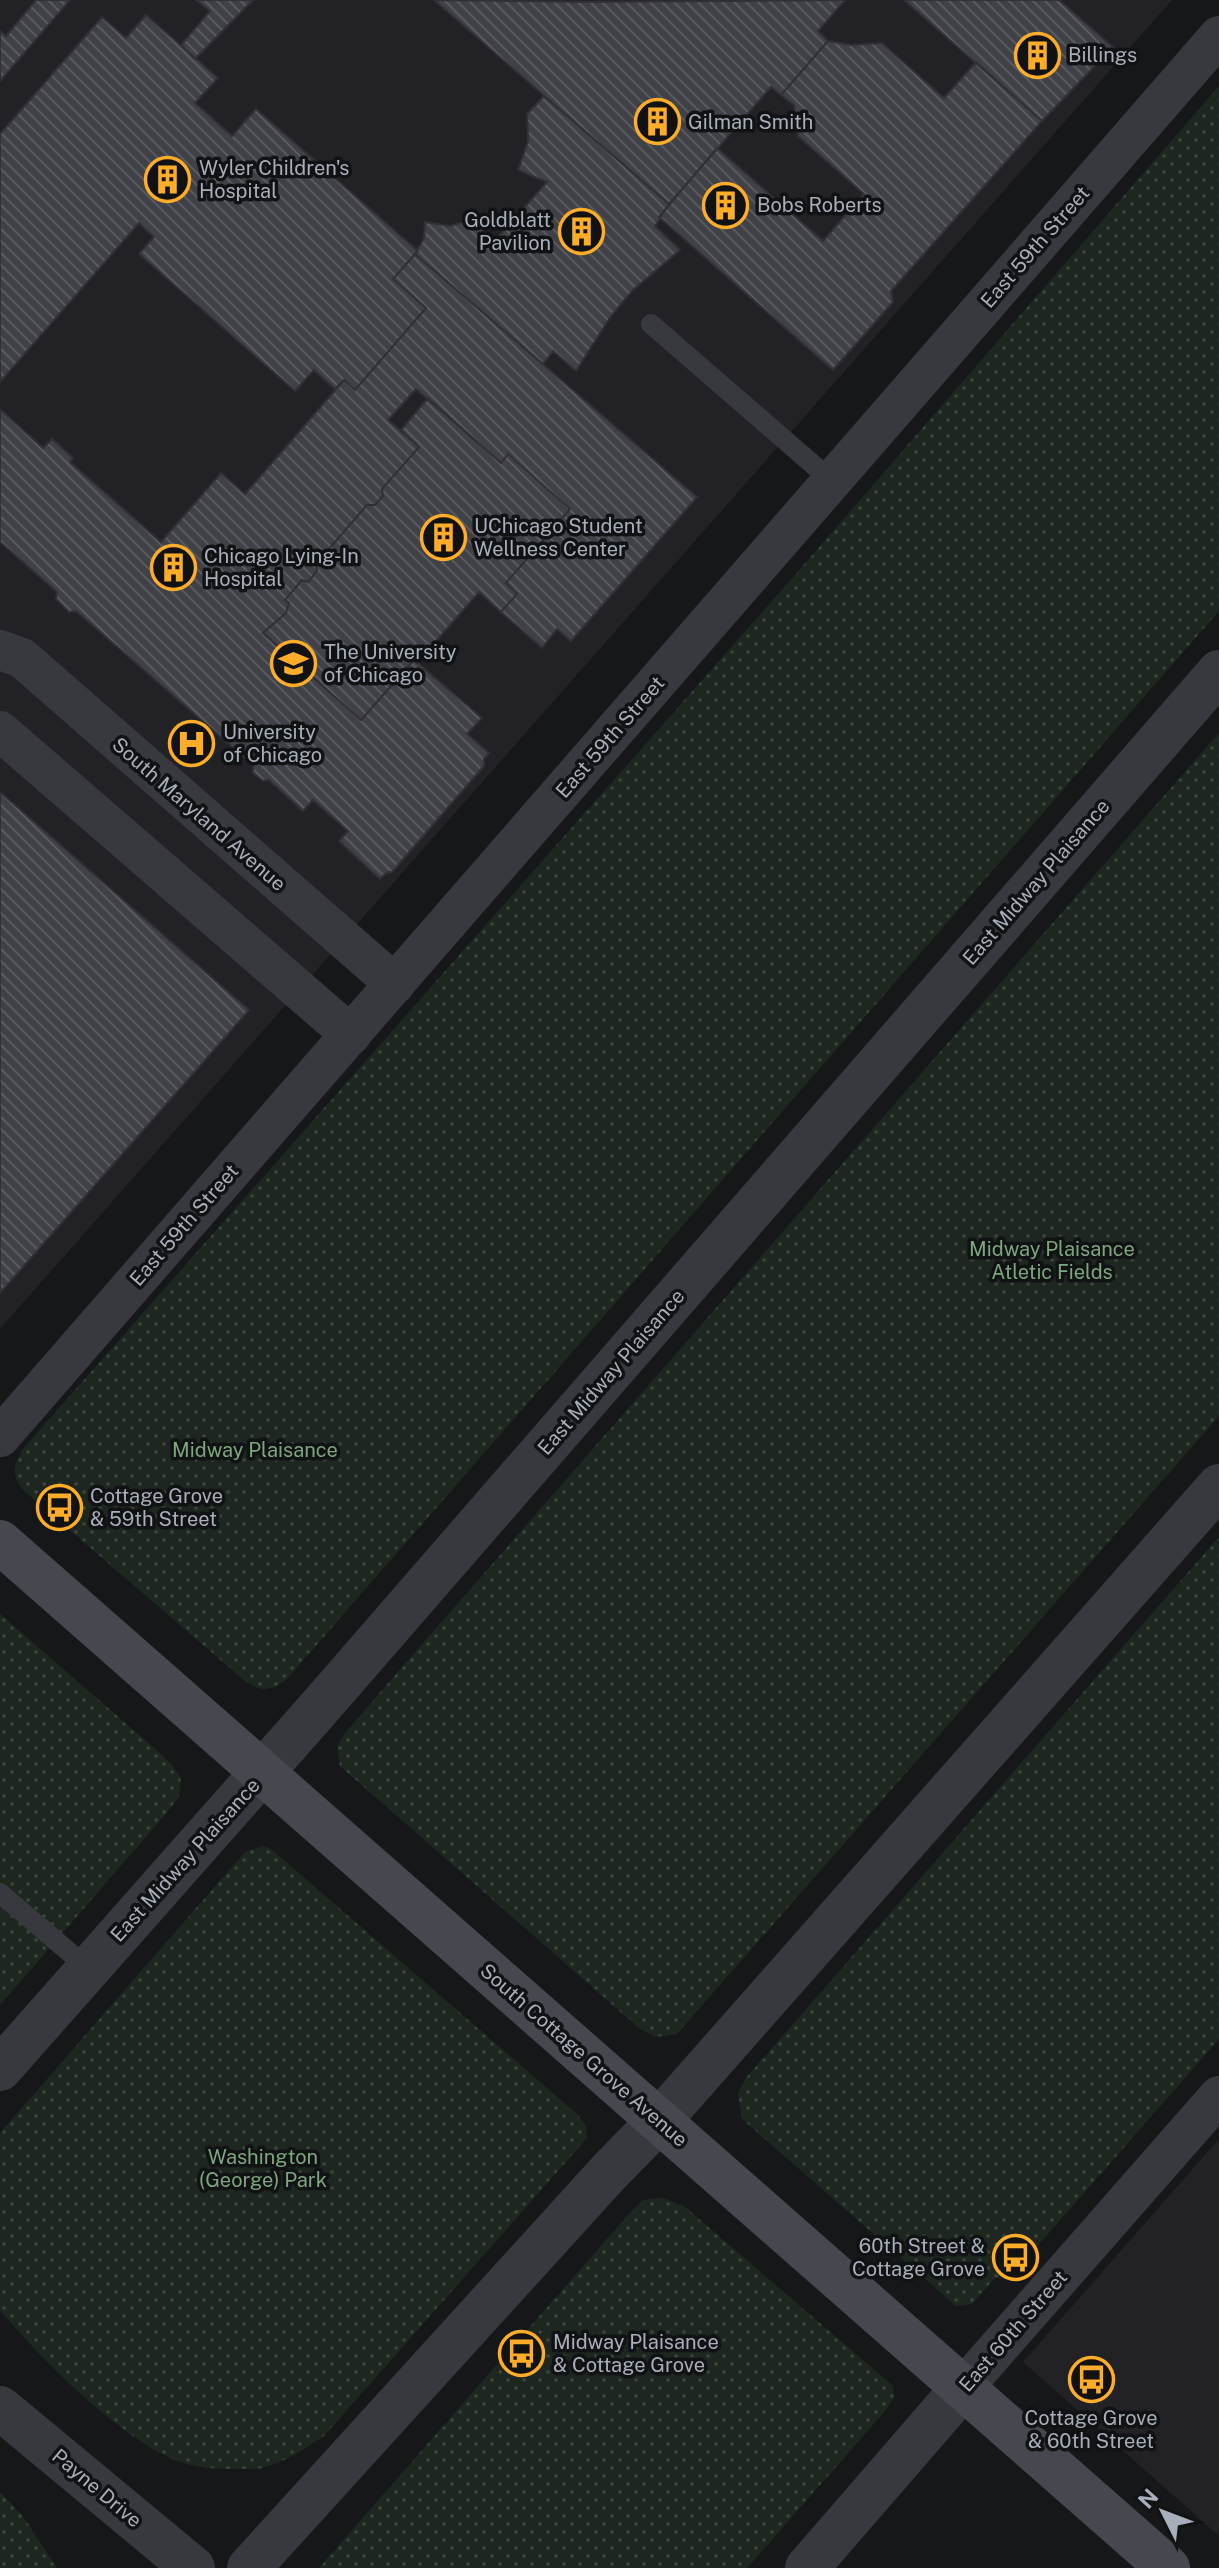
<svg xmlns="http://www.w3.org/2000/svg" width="1219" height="2568" font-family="'Public Sans',sans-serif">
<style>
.built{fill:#222226}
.park{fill:url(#park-dots)}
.building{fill:url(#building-back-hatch);stroke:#303035;stroke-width:2}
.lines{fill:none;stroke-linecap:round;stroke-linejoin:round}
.service{stroke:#37393e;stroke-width:20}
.minor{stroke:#37393e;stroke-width:40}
.tertiary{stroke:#37393e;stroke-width:44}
.secondary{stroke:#45484e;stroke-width:44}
.labels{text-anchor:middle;stroke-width:7;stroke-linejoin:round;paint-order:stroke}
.poi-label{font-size:20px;fill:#a8aeba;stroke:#111214;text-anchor:start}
.street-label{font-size:20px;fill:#a8aeba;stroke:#111214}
.park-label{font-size:20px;fill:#7da67e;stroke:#111214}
</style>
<defs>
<pattern id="park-dots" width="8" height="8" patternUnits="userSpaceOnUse" patternTransform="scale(2)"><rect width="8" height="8" fill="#1e271f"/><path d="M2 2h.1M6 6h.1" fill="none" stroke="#3c443d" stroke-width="1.8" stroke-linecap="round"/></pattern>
<pattern id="building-back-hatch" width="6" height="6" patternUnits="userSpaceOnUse" patternTransform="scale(2)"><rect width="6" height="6" fill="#404146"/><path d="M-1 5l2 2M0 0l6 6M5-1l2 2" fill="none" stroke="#595a5f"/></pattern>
</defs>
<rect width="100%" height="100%" fill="#161719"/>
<path class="built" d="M0 0H1172L0 1329Z
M1219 2139V2536L1023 2362Z"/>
<path class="park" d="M1219 86V611L286 1680C270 1691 263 1692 246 1682L22 1489C11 1474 14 1466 22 1450L795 575Z
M1219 733V1416L677 2034 656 2037 640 2029 340 1766 337 1746 346 1732 403 1666Z
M1219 1537V2039L1013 2274 995 2278 972 2304 956 2306 742 2119 738 2093 745 2079Z
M0 1614 154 1748 172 1765 181 1778 179 1796 170 1809 0 2005Z
M264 1846 271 1849 578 2115 586 2126 587 2138 324 2436C306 2448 287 2461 265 2467 258 2470 249 2469 241 2469 221 2469 200 2469 181 2462 123 2442 39 2357 0 2310V2133L245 1852Z
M663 2198 684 2206 893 2386 894 2397 886 2410 747 2568H319L628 2215 643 2200Z
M0 2492 22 2515 57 2568H0Z"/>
<path class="building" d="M36 0H70L0 81V31L6 36Z
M196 0H253L195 59 181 45 210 11Z
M434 0 586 2 845 0 818 31 828 41 781 95 771 87 669 204Z
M904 0H1059L1113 47 1042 121Z
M146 15 218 78 195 103 232 136 256 109 418 251 393 279 426 308 355 390 344 380 335 389 314 370 295 391 139 254 154 237 139 223 0 382V134L102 17 126 38Z
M828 41 851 45 882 43 944 98 976 62 1042 121 891 291 893 302 833 370 659 217 717 148 823 241 864 194 798 136 794 105 781 95Z
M544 96 669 204 655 226 680 250 632 291 611 316 576 371 553 351 543 364 415 254 424 238 425 222 450 226 476 218 491 245 547 182 518 170 528 141 527 114Z
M415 254 697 497 571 641 557 629 542 648 501 612 517 594 506 583 570 509 508 454 501 463 416 389 388 420 419 447 382 489 383 496 375 505H367L316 564 317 571 308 582 302 580 285 600 289 603 286 613 263 633 361 720 414 660 482 718 467 734 489 753 484 759V766L392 872 386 873 380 879 339 841 348 831 313 800 303 811 269 780 263 781 253 773V765L76 611 69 612 56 599 57 592 0 542V409L43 448 52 439 73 458 70 462 161 542 221 473 245 494 344 380 355 390 426 308 393 279Z
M428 398 501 463 508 454 570 509 506 583 517 594 501 612 479 592 417 663 414 660 361 720 263 633 286 613 289 603 285 600 302 580 308 582 317 571 316 564 367 505H375L383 496 382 489 419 447 401 430Z
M0 792 249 1010 0 1293Z"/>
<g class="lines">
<path class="service" d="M651 324 832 481
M0 1893 89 1969"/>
<path class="minor" d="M0 650 22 658 395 984
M0 731 351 1035
M0 1437 1219 36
M962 2389 1219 2096"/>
<path class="tertiary" d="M0 2069 319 1708 1219 672
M0 2408 193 2568
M249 2568 609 2172 659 2121 1219 1486
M807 2568 962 2389"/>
<path class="secondary" d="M0 1542 1168 2568"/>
</g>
<defs>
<symbol id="building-ring" viewBox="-11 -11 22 22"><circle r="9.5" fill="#111214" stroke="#ffad28" stroke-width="1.5"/><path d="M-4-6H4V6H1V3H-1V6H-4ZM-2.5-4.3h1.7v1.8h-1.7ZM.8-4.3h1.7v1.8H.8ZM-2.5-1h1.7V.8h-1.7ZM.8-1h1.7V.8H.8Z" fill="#ffad28"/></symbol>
<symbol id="university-ring" viewBox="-11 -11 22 22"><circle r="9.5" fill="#111214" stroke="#ffad28" stroke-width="1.5"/><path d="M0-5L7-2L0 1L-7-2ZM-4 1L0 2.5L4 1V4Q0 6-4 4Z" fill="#ffad28"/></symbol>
<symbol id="hospital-ring" viewBox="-11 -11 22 22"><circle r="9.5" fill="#111214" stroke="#ffad28" stroke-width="1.5"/><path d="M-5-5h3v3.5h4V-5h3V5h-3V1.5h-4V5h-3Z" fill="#ffad28"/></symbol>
<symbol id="bus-ring" viewBox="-11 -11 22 22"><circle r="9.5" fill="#111214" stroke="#ffad28" stroke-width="1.5"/><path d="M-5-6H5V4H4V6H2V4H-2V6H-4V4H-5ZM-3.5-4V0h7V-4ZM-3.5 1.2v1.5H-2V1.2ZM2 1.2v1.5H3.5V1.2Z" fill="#ffad28"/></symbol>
</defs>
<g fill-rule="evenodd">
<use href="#building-ring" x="1012" y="30" width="51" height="51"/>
<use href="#building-ring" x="632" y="96" width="51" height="51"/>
<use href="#building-ring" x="142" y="154" width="51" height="51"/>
<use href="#building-ring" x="700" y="180" width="51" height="51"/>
<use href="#building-ring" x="556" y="206" width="51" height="51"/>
<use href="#building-ring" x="418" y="512" width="51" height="51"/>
<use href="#building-ring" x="148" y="542" width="51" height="51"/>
<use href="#university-ring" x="268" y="638" width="51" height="51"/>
<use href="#hospital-ring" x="166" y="718" width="51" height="51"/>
<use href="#bus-ring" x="34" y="1482" width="51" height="51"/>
<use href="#bus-ring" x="990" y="2232" width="51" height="51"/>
<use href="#bus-ring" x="496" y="2328" width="51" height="51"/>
<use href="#bus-ring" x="1066" y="2354" width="51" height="51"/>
</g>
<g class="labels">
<g class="poi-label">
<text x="1068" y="62">Billings</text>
<text x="688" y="129">Gilman Smith</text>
<text x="199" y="175">Wyler Children's<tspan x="199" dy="23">Hospital</tspan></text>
<text x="757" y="212">Bobs Roberts</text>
<text x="551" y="227" text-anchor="end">Goldblatt<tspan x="551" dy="23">Pavilion</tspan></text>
<text x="474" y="533">UChicago Student<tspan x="474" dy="23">Wellness Center</tspan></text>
<text x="204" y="563">Chicago Lying-In<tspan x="204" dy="23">Hospital</tspan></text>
<text x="324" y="659">The University<tspan x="324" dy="23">of Chicago</tspan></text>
<text x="223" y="739">University<tspan x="223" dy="23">of Chicago</tspan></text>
<text x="90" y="1503">Cottage Grove<tspan x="90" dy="23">&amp; 59th Street</tspan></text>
<text x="985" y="2253" text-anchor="end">60th Street &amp;<tspan x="985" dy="23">Cottage Grove</tspan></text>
<text x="553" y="2349">Midway Plaisance<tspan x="553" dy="23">&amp; Cottage Grove</tspan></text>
<text x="1091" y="2425" text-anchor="middle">Cottage Grove<tspan x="1091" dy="23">&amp; 60th Street</tspan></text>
</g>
<g class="street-label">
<text transform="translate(1035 247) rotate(-49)" y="7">East 59th Street</text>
<text transform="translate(610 737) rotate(-49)" y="7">East 59th Street</text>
<text transform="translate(199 814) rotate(41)" y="7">South Maryland Avenue</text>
<text transform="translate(1036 882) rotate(-49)" y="7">East Midway Plaisance</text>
<text transform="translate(184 1225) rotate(-49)" y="7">East 59th Street</text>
<text transform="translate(611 1372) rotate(-49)" y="7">East Midway Plaisance</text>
<text transform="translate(185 1860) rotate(-48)" y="7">East Midway Plaisance</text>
<text transform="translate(584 2055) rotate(41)" y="7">South Cottage Grove Avenue</text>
<text transform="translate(1013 2331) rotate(-49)" y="7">East 60th Street</text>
<text transform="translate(97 2488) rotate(40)" y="7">Payne Drive</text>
</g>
<g class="park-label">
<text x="1052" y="1256">Midway Plaisance<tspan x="1052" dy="23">Atletic Fields</tspan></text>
<text x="255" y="1457">Midway Plaisance</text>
<text x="263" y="2164">Washington<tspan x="263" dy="23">(George) Park</tspan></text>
</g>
</g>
<g transform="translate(1163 2512) rotate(312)" stroke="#111214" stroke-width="6" paint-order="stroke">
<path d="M0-6L14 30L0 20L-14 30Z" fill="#a8aeba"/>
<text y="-12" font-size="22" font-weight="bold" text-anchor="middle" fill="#a8aeba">N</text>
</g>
</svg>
